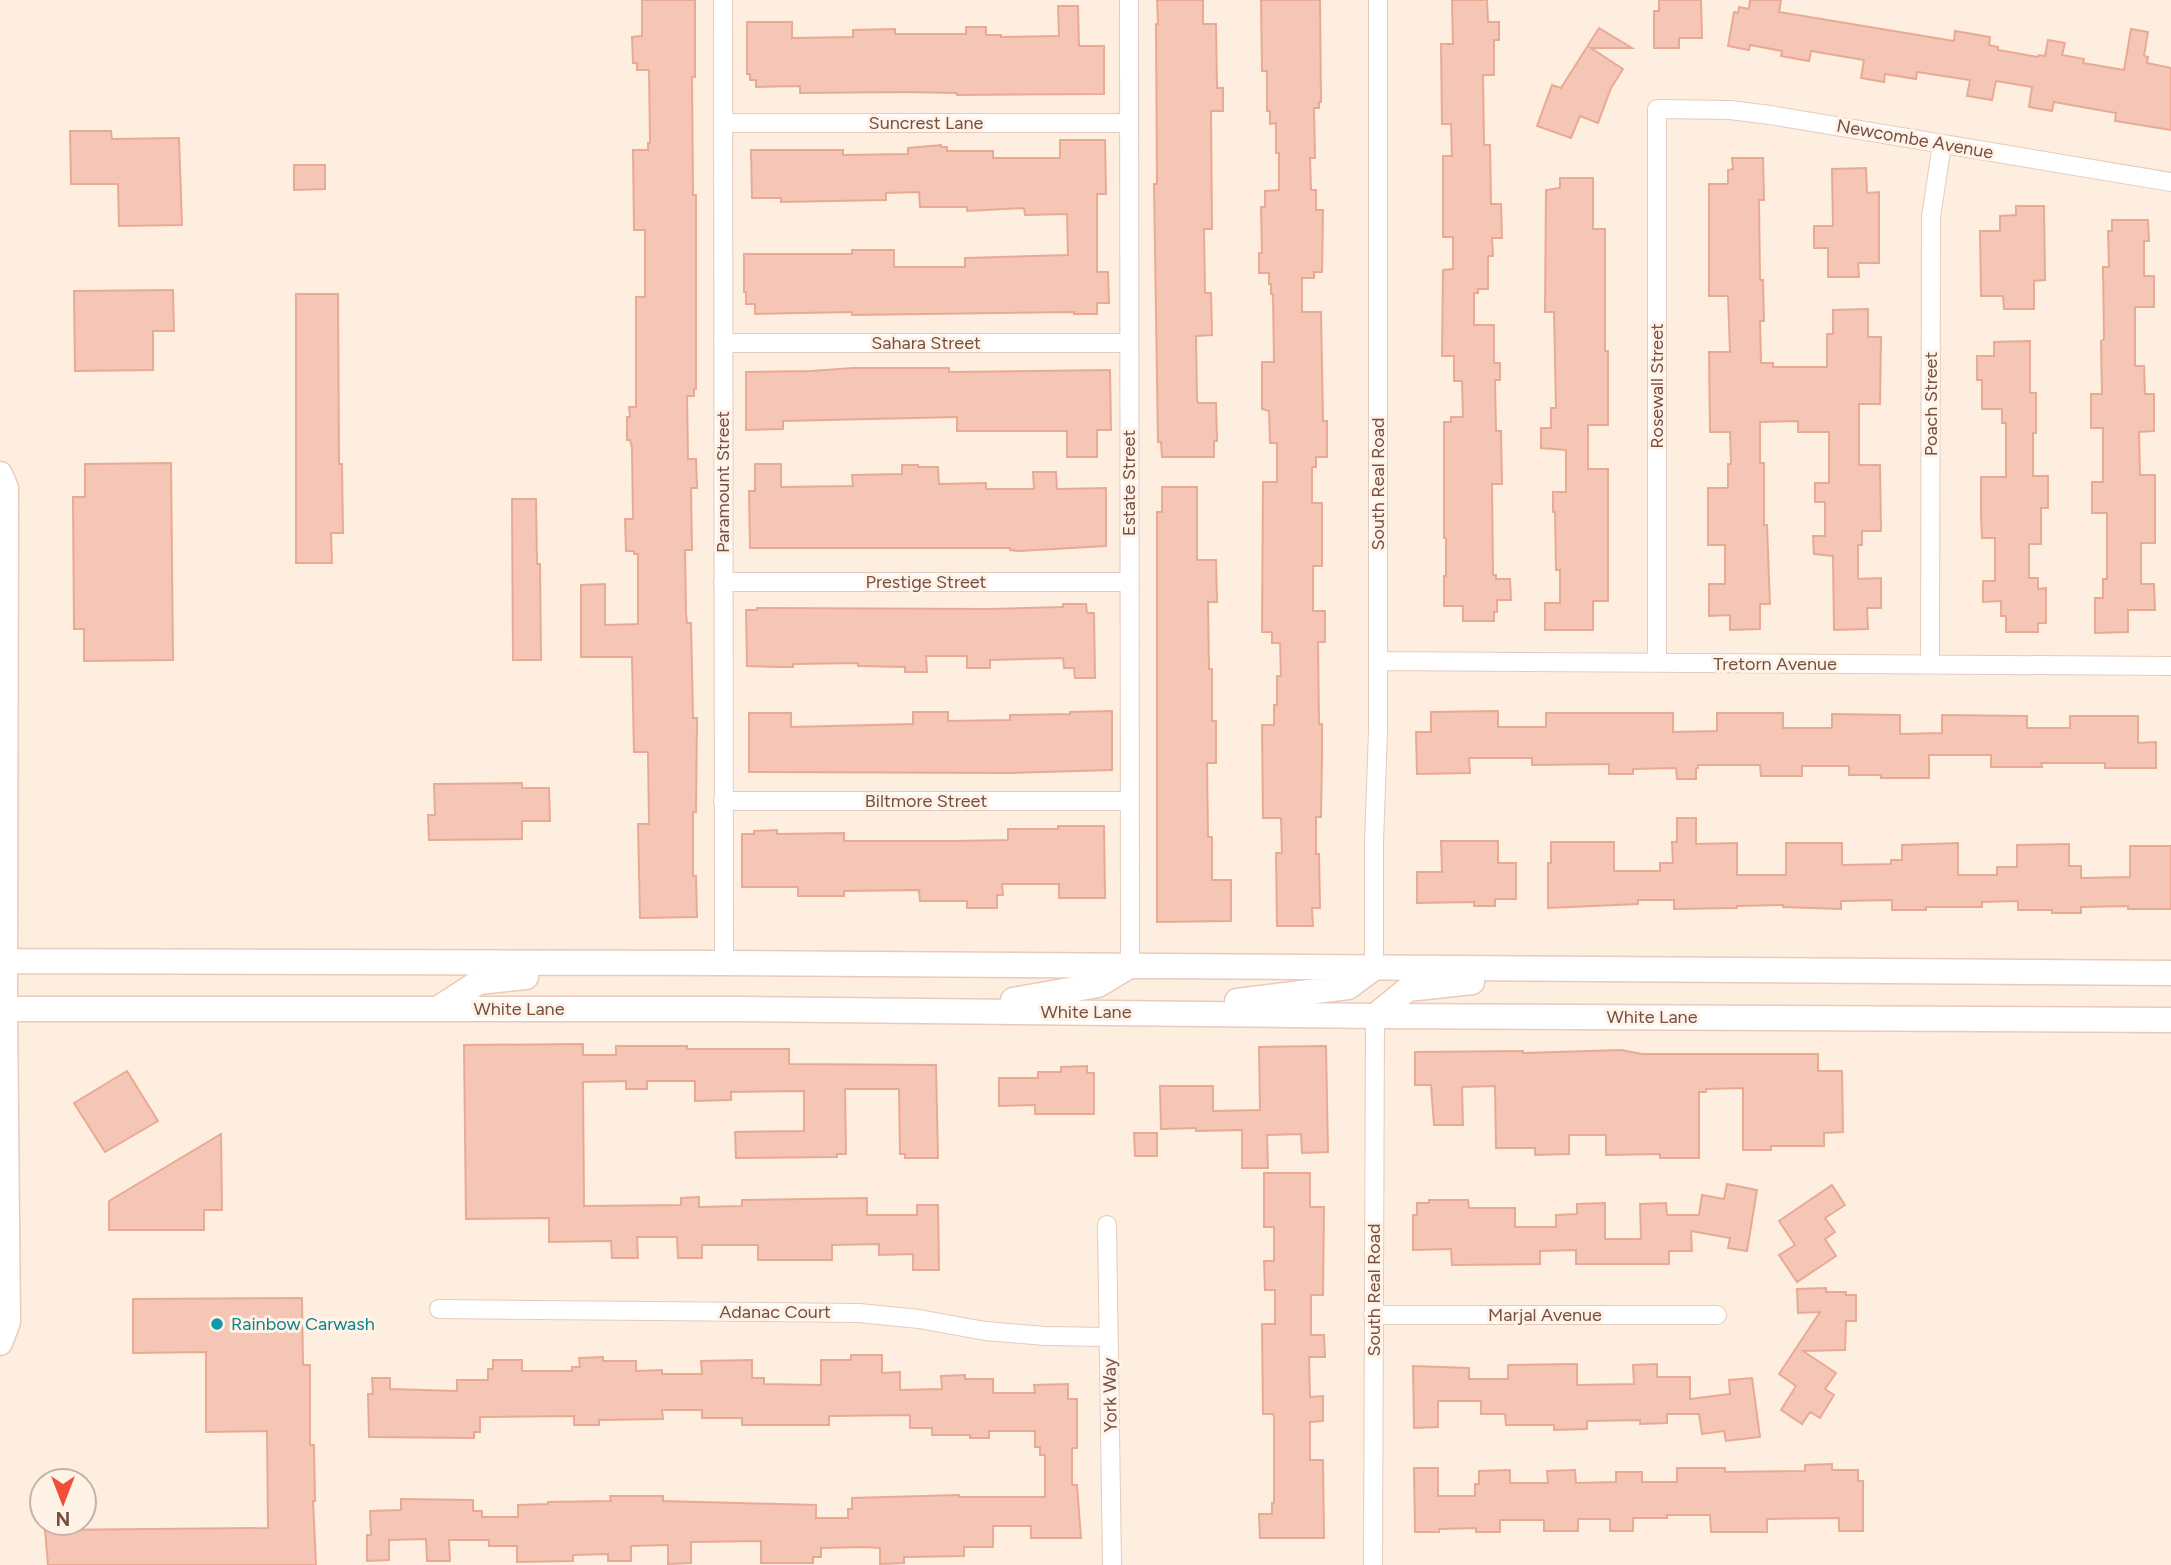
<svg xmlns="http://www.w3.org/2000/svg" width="2171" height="1565" font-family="Figtree,sans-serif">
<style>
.building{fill:#f5c6b5;stroke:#e9aa94;stroke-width:2}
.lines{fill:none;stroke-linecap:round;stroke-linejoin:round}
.street-casing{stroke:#e4cbbd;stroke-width:20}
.secondary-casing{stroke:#eacaba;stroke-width:27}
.street{stroke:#fff;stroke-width:18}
.secondary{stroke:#fff;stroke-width:24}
.culture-dot{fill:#0f9aa8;stroke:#fff2e7;stroke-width:2.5}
.labels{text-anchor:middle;stroke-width:6;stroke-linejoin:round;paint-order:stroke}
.street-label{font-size:18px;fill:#765045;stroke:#fff2e7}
.culture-label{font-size:18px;fill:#0d838f;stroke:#fff2e7;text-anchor:start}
</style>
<rect width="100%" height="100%" fill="#feeedf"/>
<path class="building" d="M642 0H695V77H692L693 195H696V389H694V396H687L688 459H696L697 488H691L692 550H685L686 613 687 623H691L693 718H697L696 812H693V876H696L697 917 640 918 638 824H649L648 752H634L632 657H581V585L605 584V625L638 624V554H634V551H626L625 519H633L632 448 630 440H627V417H630L629 407H636V297H645V230H634L633 150H648V143H650L649 70H637V63H633L632 37 642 36Z
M1157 0H1203V24H1216L1217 88H1223V111H1211L1212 229H1204L1205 293H1211L1212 335 1196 336 1197 400 1198 403H1216L1217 441H1214V457H1162L1161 442H1158L1154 184H1157L1156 24H1158Z
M1261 0H1320L1321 102H1319V108H1314L1315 158H1310L1311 190H1316V210H1323L1322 272H1314V278H1302V312H1321L1323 421H1327V457H1316V467H1312V503H1322V566H1313V611H1325V642H1318L1319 724H1322V756L1321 817H1316V854H1319L1320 908H1312L1313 926H1277L1276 853H1282L1281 818H1263L1262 725H1274V705H1277V676H1281L1280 643H1272V632H1262L1263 482H1277V443H1270L1269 411 1262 409V362H1274L1273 294H1271V284H1269V273H1259V253H1262L1261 207H1265V191L1279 190V153H1276V123L1270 124V111H1267V71H1262Z
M1452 0H1487L1488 22H1499V40H1494V75H1483L1484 145H1490L1491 204H1501L1502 238H1492L1493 256H1488V289H1478V293H1474V325H1494V363H1500V380H1495L1496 431H1501L1502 484H1492L1493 575H1496V579H1510L1511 600H1497V612H1494V621H1463V606H1444V576H1446V538H1444V422H1451V417H1463L1462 381H1454V356H1442L1443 270 1453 269V237H1443V156H1452L1451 124H1442L1441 44H1453Z
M1659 0H1701L1702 38H1679V48H1654V11H1659Z
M1750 0H1781L1779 12 1954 41 1955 31 1990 37 1989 45 1998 47V50L2038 57 2039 55 2045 56 2048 40 2065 43 2062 55 2084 59 2083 63 2124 70 2131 29 2148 32 2144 56 2148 57 2147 63 2171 68V130L2115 121 2116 113 2054 102 2052 111 2029 107 2032 87 1996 81 1992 100 1967 96 1970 80 1917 72 1916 79 1885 74 1884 82 1861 78 1864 60 1811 51 1809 61 1781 56 1782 51 1750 45 1749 50 1728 46 1734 12 1738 13 1739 7 1749 9Z
M1058 6H1078L1079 46H1104V94L957 95V93L905 92 800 93V86L756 87V80H750V74H747V22H792V38L853 37V30L895 29V34H966V27H986V35H1001V37L1059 36Z
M1599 28 1632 48H1591L1623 69 1611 88 1598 123 1580 116 1571 138 1537 126 1552 85 1561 88Z
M70 131H111L112 139 179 138 182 225 119 226 118 184H71Z
M1060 140H1105L1106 194H1097V272H1108L1109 303H1097V314H1074V312L852 315V312L755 314V304H746V292H744V254H852V250H894V267H965V258L1068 255 1067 214 1025 215 1024 208 967 211V207H920L919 192 886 193V200L781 202V198H752L751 150H843V155L908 154V148L941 145V147H947V151H993V158H1060Z
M1732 158H1763L1764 200H1759L1760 280H1763L1764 321H1760L1761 363H1773V367H1827V334H1833V310L1868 309V337H1881L1880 404H1859V465H1880L1881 531H1862V545H1858V579L1881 578V608H1867L1868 629 1834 630 1833 556 1814 554 1813 536H1825V502H1815V483H1829V432H1798V421L1760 422V463H1764V525H1767L1770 604H1760V629L1730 630V615L1709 616V584H1725V545H1708V488H1728V464H1731L1730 432H1710L1709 352H1730L1728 296H1709V184H1728V170L1733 169Z
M294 165H325V189L294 190Z
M1866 168 1867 193 1879 192V263H1858L1859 277H1828V248H1814V226H1833L1832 169Z
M1560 178H1593V229H1605V351H1608V425H1588V469H1608V601H1593V630H1545V603H1560V570H1556L1555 512H1553V492H1566V450L1541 448V428H1551V408H1556L1554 312H1545L1546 190 1560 188Z
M2016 206H2044L2045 280 2034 281V309H2004L2003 296H1981L1980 231H2000V216L2016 215Z
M2112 220H2148L2149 241H2144V276H2154V307H2135V366H2144L2145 394H2154V431L2139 432 2140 475H2155V543H2141V584H2154L2155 610H2128V632L2095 633V598H2103V579H2107V513H2092V482H2103V428H2091V394H2102L2101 341 2104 339 2103 267H2109L2108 231H2112Z
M173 290 174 331H153V370L75 371 74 291Z
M296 294H338L339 464H342L343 533H331L332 563H296Z
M2030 341V393H2036V433H2033V476H2048V508H2041V544H2029V578H2038V589L2046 588V623H2038V632H2006V616H2001V601L1983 602V581H1995V538H1982L1981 515V477H2006V423H2002V409H1982V380H1977V356H1994V342Z
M853 368H949V372L1110 370 1111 430H1097V457H1067V431H957V417L783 421V429L746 430V372L811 371Z
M171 463 173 660 84 661V629H74L73 497H85V464Z
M755 464H781V487L853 486 852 475 902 474V465H918V467H938L939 484 986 483V489H1034L1033 472H1056L1057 489 1106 488V546L1019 551 1010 550V548H750L749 491H755Z
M1162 487H1197V560H1216L1217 602H1208L1209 669H1212V721H1216V763H1207L1208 837H1212V880H1231V921L1157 922V512H1162Z
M512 499H536L537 564H540L541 660H513Z
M1063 604H1086L1087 613H1094L1095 678H1075L1074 668H1064L1063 658 990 660V668H967V656H926L927 672H905V667L858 666V663L793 664V667H781L747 666 746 610H757V608L990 609 1063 607Z
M1112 711V770L1011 773 749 772V713H791V727L913 724V712H948V721L1010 720V715L1070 714V712Z
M1498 711V727H1546V713H1673V732L1717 731V713H1783V728H1832V714L1900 715V734L1942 733V715L2027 716V728H2070V716H2138V743L2156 742V768H2105V763H2041L2042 767H1991V755H1929V778H1881V775H1849V766H1802V776H1761L1760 765H1698V768H1696V779H1677L1676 768 1633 769V774H1609V764L1532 765V758H1469L1470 773 1417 774 1416 732H1431V712Z
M522 783V788H549L550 821H522V839L429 840 428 815H435L434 784Z
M1677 818H1696V844L1737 843V875H1786V843H1842V865L1891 864V860H1902V845L1958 843V875H1997V867H2017V845L2069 844V866H2081V878L2130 877V846H2171V909H2128V906L2081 907V913H2052V910H2018V901L1982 902V907H1926V910H1892V900L1841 901V909L1783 907V905L1737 906V908L1674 909V900H1638V904L1548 908V863H1551V842H1614V871H1660V863H1673L1672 842H1677Z
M1058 826H1104L1105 898H1059V884H1002L1003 895H997V908H967V901H920L919 890 844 891V896H798V887H742V834H754V831L777 830V834L844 833V841H955L1008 840V829H1058Z
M1441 841H1498V863H1516V899H1495V906H1474V902L1417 903V872H1442Z
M583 1044V1055H616V1046H687V1049H789V1064L936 1065 938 1158H905V1154H900L899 1089H845L846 1154H837V1157L736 1158 735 1132 804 1131V1091L731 1092V1100L695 1101V1081H647V1089H626V1081L583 1082 584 1206 681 1205V1198L699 1197V1207L742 1206V1200L867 1198V1215H917V1205H938L939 1270H913V1254L879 1255V1244L832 1245V1260H758V1245H702V1258H678L677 1237H637L638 1258H612L611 1241 549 1242V1218L466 1219 464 1045Z
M1326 1046 1328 1152 1302 1153 1301 1134 1267 1135 1268 1168H1242V1130L1196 1131V1128L1161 1129 1160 1086H1213V1111L1260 1110 1259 1047Z
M1621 1050 1642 1054H1818V1071H1842L1843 1132 1824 1133V1146H1771V1150H1743V1088L1706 1089V1092H1699V1158H1660V1154L1606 1155V1135H1569V1154L1535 1155V1148H1496L1495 1086 1462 1087 1463 1125H1434L1431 1085H1415V1052L1523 1051V1053Z
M1087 1066V1073H1094V1114H1035V1105L999 1106V1078H1038V1072H1061V1067Z
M127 1071 158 1121 105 1152 74 1103Z
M1134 1133H1157V1156H1135Z
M221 1134 222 1210H204V1230H109V1201Z
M1264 1173H1310V1207H1324L1323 1295H1311V1335H1324L1325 1357H1309L1310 1397 1323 1396V1421L1310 1422V1460H1323L1324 1538H1260L1259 1514H1272V1503H1274V1416L1273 1414H1263L1262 1324H1275V1290H1265L1264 1261H1274V1227H1264Z
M1727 1184 1757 1190 1747 1251 1728 1248 1730 1238 1691 1231 1692 1251H1669V1264H1576V1250L1540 1251V1264L1452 1265 1451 1249 1413 1250V1215H1417V1203H1429V1200H1468L1469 1208H1515V1227H1556V1215L1577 1214V1204L1605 1203V1239H1641L1640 1204 1666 1203 1667 1215H1699L1702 1195 1724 1199Z
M1832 1185 1845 1205 1825 1218 1835 1232 1825 1239 1836 1256 1797 1282 1779 1255 1795 1245 1779 1221Z
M1826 1288V1292H1846V1295H1856V1321H1846L1845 1350 1803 1351 1836 1373 1825 1389 1834 1395 1820 1418 1810 1412 1802 1424 1781 1410 1796 1386 1779 1374 1820 1312 1798 1313 1797 1289Z
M302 1298 303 1365H310V1445H314L315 1501H313L316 1565H48L45 1530 268 1528 267 1431 206 1432V1352L133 1353V1299Z
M851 1355H882V1373L900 1372V1390L942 1389 941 1376 965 1375V1379H993V1393H1035L1034 1385 1068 1384V1399H1077V1448H1072V1485H1077L1081 1538H1031V1526H993V1547H964V1556L904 1557V1563L880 1564V1548L864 1547 821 1548V1557H813V1563H761V1541L691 1542V1563L668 1564V1545L631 1546V1561H608V1554L573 1555V1561L517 1562V1546H489V1540H449L450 1561H427L426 1539 389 1540V1560L367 1561V1535H371L370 1511 401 1510V1499L473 1500V1511H482V1517H518V1505L548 1504V1502L611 1501 610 1496H663V1501L816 1505V1518H848V1509H852V1498L959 1495V1497H1045V1455H1040V1447H1035V1431H989V1438H970V1435H932V1428H910V1415L829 1416V1425H742V1418H702V1410H662L663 1419 599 1420V1425H574V1416L480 1417V1432H474V1438L369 1437 368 1394H373L372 1378H390V1389L457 1391V1380H488V1369H493V1360H522V1371H572V1367H580L579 1358 603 1357V1361H636V1371L662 1370V1374H702L701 1361 752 1360V1378H764V1384L821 1385V1360H851Z
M1577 1364V1385L1634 1384 1633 1365 1657 1364V1377H1690V1399L1730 1394 1729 1380 1752 1378 1760 1437 1726 1441 1724 1431 1702 1434 1699 1414H1667V1423L1640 1424V1420L1587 1421V1429L1554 1430V1425H1506L1505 1414H1481V1401H1438V1427L1414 1428 1413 1366 1469 1368V1379H1508V1365Z
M1832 1464V1470H1858V1481H1863V1531H1839V1518L1767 1519V1532H1711L1710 1515H1667V1518H1633V1531H1610V1519H1578V1531H1544V1520H1500V1532H1476V1528L1439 1529V1532H1415L1414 1468H1438V1496H1475V1484H1479V1471L1510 1470V1483H1548L1547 1471 1575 1470 1576 1483 1616 1482V1472H1642V1482H1677V1468H1725V1472L1805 1471V1465Z"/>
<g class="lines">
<defs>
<path id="street" d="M723 0 724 963
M1129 0 1130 966
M723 123H1129
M723 343H1129
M723 582H1129
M1378 661 2171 666
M1657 663V109L1730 110 1770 115 2171 182
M1930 665 1931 217 1942 144
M723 801H1129
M1374 968V842L1378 731V0
M1107 1225 1112 1565
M439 1309 859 1313 919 1319 985 1331 1045 1336 1109 1337
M1373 1315H1717
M1373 1565 1375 1016"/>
<path id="secondary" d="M0 474 6 488 5 1009 8 1322 0 1343
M0 961 724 963 2171 973
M1013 1000 1098 985 1128 967
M1237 1001 1348 987 1374 968
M0 1009H744L1375 1016 2171 1020
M437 1009 479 982 526 977
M1375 1016 1408 989 1472 982"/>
</defs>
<use href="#street" class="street-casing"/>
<use href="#secondary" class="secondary-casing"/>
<use href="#street" class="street"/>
<use href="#secondary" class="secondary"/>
</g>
<circle class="culture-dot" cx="217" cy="1324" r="7"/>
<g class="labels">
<g class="street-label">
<text x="926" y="129">Suncrest Lane</text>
<text transform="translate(1915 139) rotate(10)" y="6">Newcombe Avenue</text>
<text x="926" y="349">Sahara Street</text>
<text transform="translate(1657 386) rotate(-90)" y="6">Rosewall Street</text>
<text transform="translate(1931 404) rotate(-90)" y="6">Poach Street</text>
<text transform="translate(723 482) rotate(-90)" y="6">Paramount Street</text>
<text transform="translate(1129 483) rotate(-90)" y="6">Estate Street</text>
<text transform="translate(1378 484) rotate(-90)" y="6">South Real Road</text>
<text x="926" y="588">Prestige Street</text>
<text x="1775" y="670">Tretorn Avenue</text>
<text x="926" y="807">Biltmore Street</text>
<text x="519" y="1015">White Lane</text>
<text x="1086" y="1018">White Lane</text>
<text x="1652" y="1023">White Lane</text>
<text transform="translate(1374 1290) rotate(-90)" y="6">South Real Road</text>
<text x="775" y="1318">Adanac Court</text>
<text x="1545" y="1321">Marjal Avenue</text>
<text transform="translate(1110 1395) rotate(-91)" y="6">York Way</text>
</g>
<g class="culture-label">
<text x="231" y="1330">Rainbow Carwash</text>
</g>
</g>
<g transform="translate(63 1502) rotate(180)"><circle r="33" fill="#fff2e7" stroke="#c8b1a6" stroke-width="2"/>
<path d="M0-5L12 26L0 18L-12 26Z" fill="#f14d3a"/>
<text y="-10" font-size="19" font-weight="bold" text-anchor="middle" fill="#765045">N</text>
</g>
</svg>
